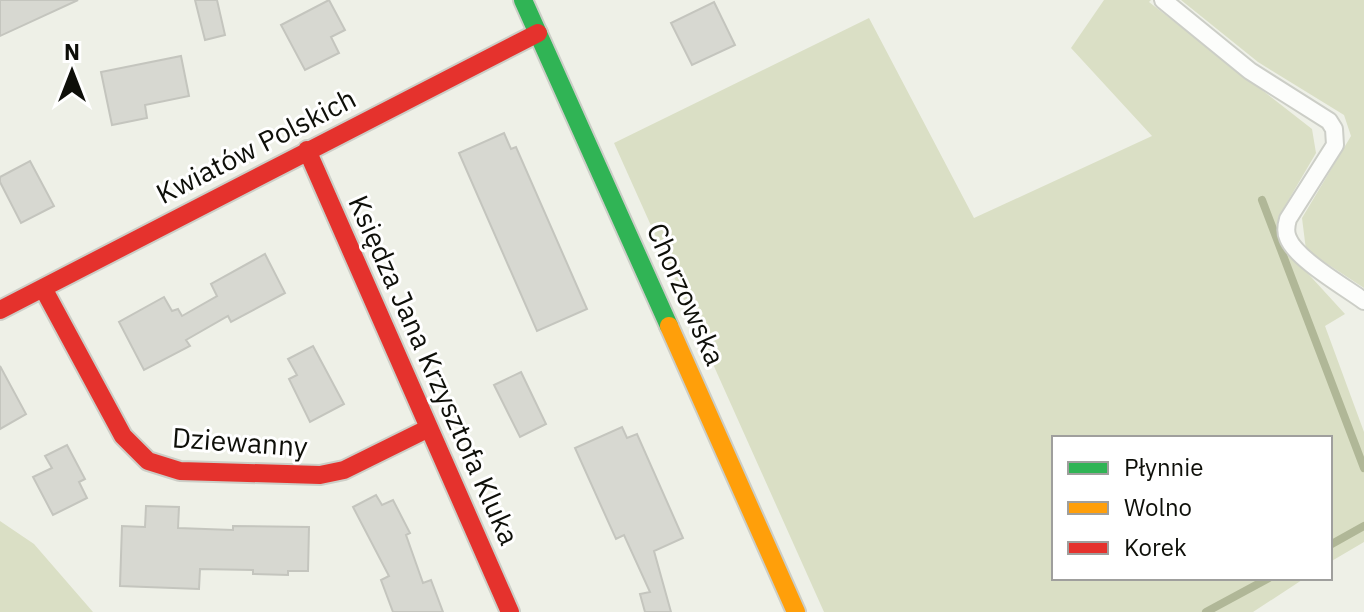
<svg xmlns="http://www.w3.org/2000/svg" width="1364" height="612" font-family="'IBM Plex Sans',sans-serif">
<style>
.green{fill:#dadfc5}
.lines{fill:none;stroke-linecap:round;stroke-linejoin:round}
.stream{stroke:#b0b797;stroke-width:8}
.building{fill:#d7d8d1;stroke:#c4c5be;stroke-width:2}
.lane-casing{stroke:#cccec7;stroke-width:20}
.fast-casing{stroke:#cccec7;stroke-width:22}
.slow-casing{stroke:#cccec7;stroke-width:22}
.jam-casing{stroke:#cccec7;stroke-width:22}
.lane{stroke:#fcfdfb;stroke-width:16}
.fast{stroke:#30b455;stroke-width:18}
.slow{stroke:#ff9f0a;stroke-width:18}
.jam{stroke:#e5322d;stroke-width:18}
.labels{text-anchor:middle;stroke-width:6;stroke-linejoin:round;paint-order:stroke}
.street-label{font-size:28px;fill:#0e0f09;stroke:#fff}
</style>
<rect width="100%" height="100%" fill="#eef0e7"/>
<path class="green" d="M1104 0H1151L1149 2 1312 129 1316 153 1278 218 1291 255 1345 314 1325 326 1364 432V542L1330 562V438H1054V578H1305L1253 612H824L614 143 869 18 974 218 1152 136 1071 48Z
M1181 0H1364V288L1306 250 1302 218 1351 136 1344 115 1258 62Z
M0 521 34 544 93 612H0Z"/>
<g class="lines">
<path class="stream" d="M1262 200 1364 468
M1330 545 1364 526
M1206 612 1269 578"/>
</g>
<path class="building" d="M0 0H78L0 36Z
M195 0H217L225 35 205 40Z
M329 0 345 30 331 37 339 53 305 70 281 25Z
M714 2 735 45 692 65 671 23Z
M181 56 189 96 145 105 147 118 112 125 101 72Z
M504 133 511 149 516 147 587 309 537 331 459 153Z
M30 161 54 206 21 223 0 182V177Z
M265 254 285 293 231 322 228 316 186 340 190 346 144 370 119 322 164 297 172 311 178 309 182 316 217 296 211 284Z
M313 346 344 404 310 422 289 379 297 375 288 359Z
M0 366 26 414 0 429Z
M521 372 546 424 520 437 494 385Z
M622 427 627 438 637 434 683 538 654 551 671 612H645L640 594 650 592 624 535 616 539 575 448Z
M67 445 85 479 79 482 87 498 53 515 33 477 52 468 45 456Z
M376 495 382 505 393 500 410 533 406 535 423 583 431 580 443 612H393L381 580 389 576 353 507Z
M146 506 179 507 178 528 233 530V526L309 527 308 571H288V575L253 574V570L200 569 199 589 120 586 122 526 145 527Z"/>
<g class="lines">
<defs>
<path id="lane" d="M1163 0 1250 71 1329 121 1334 129 1335 145 1288 219C1286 226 1285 232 1288 238 1296 259 1345 287 1364 301"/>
<path id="fast" d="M523 0 669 326"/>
<path id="slow" d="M669 326 796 612"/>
<path id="jam" d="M307 150 510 612
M43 288 123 436 148 461 180 471 320 475 344 470 427 429
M0 310 538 33"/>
</defs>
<use href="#lane" class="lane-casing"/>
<use href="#fast" class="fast-casing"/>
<use href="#slow" class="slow-casing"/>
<use href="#jam" class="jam-casing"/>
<use href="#lane" class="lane"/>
<use href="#fast" class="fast"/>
<use href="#slow" class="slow"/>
<use href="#jam" class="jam"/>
</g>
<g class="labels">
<g class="street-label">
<text transform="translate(256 146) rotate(-27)" y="10">Kwiatów Polskich</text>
<text transform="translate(686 294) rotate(66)" y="10">Chorzowska</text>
<text transform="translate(434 370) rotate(66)" y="10">Księdza Jana Krzysztofa Kluka</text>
<text transform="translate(240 442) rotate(4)" y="10">Dziewanny</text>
</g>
</g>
<rect x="1052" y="436" width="280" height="144" fill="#ffffff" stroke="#9f9f9d" stroke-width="2"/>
<rect x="1068" y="462" width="40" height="12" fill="#30b455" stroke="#9f9f9d" stroke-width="2"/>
<text x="1124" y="476" font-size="24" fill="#0e0f09">Płynnie</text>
<rect x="1068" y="502" width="40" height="12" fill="#ff9f0a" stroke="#9f9f9d" stroke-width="2"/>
<text x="1124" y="516" font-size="24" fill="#0e0f09">Wolno</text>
<rect x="1068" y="542" width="40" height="12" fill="#e5322d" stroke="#9f9f9d" stroke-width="2"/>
<text x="1124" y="556" font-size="24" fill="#0e0f09">Korek</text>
<g transform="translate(72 72)" stroke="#ffffff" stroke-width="6" paint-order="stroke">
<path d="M0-6L14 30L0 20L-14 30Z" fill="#0e0f09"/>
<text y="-12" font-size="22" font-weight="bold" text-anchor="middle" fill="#0e0f09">N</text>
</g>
</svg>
